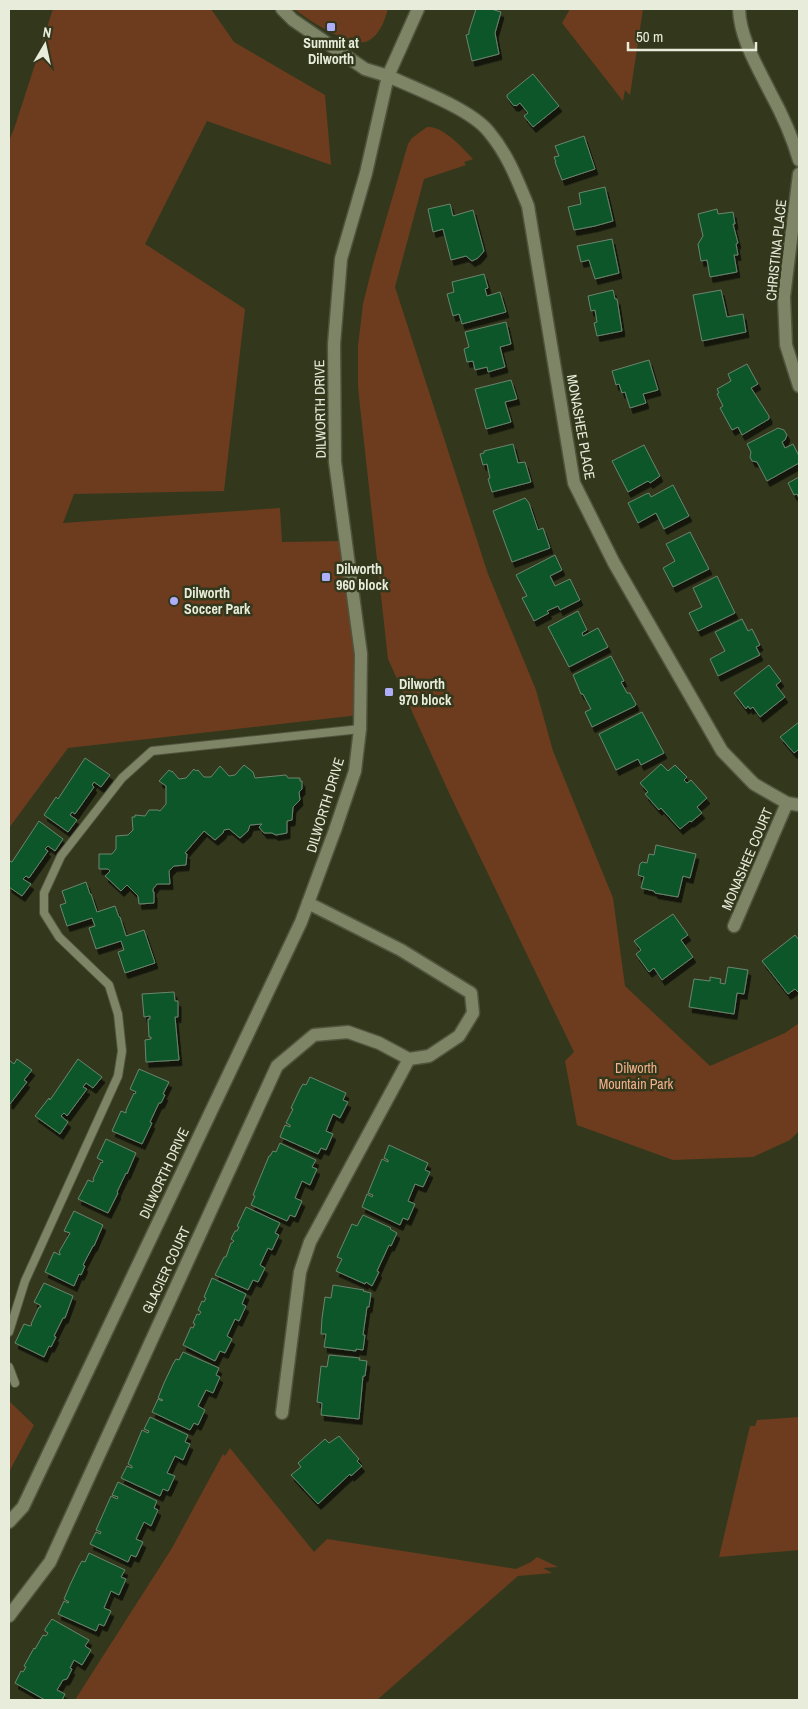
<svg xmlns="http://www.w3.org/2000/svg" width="808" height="1709" font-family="'Archivo Narrow',sans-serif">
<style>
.green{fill:#6d3c1e}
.building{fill:#0f5729;stroke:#6a846f;filter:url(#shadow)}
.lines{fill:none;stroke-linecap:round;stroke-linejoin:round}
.service-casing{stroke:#50543d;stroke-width:10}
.minor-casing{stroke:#50543d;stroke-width:15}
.tertiary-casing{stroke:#50543d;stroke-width:15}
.service{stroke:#7e8466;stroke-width:8}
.minor{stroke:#7e8466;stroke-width:12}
.tertiary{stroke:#7e8466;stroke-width:12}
.poi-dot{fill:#afaefa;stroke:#33381d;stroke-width:2}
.labels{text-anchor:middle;stroke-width:5;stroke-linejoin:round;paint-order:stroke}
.poi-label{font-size:14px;font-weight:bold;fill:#e8ecdb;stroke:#33381d;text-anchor:start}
.street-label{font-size:14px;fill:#e8ecdb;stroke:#33381d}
.park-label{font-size:14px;fill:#f4b08b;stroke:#33381d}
</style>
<defs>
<filter id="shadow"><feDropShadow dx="3" dy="5.5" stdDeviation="0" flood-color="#0009"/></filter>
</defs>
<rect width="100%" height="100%" fill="#33381d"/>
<path class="green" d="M53 9H211L234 42 325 95 331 165 207 121 145 244 245 309 224 491 74 494 63 523 280 508 282 542 346 541 359 675V715L68 748 9 828V141L14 129Z
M294 9H388C384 22 380 34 368 41 352 49 307 19 294 9Z
M570 9H643L630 95 625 90 623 101 562 23Z
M427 127C442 125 463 148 473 159L464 162 466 165 424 179 395 287 488 574 536 690 553 751 613 898 625 986 710 1066 785 1033 799 1023V1131L790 1140 753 1157 673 1160 577 1125 565 1061 574 1052 451 797 388 659 360 406 358 386V346L363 304 373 264 408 144 412 138Z
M9 1401 34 1425 9 1472Z
M799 1417V1550L719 1557 750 1426H755L757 1420Z
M230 1448 314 1552 327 1539 516 1569 531 1562 537 1557 558 1567 543 1568 552 1573 518 1576 377 1700H75L172 1548 223 1454 225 1456Z"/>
<path class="building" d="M476 9H491L501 12 495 33 499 54 472 61 466 35 469 34V31Z
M533 74 559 106 533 127 524 116 528 113 520 103 516 106 515 105 514 106 507 97V95Z
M584 136 595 169 562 180 555 162H556L554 157 559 156 555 146Z
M605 187 613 221 595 226 574 230 568 207 581 204 579 193Z
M450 204 453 216 473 210 484 251 478 258 472 261 466 256 451 260 443 229 433 232 428 209Z
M717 209 718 214 733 212 735 224H733L738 243 736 244 738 255H734L737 272 710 277 707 260 701 261 698 244 703 236 698 214Z
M612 239 619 273 595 279 589 260 581 262 577 246Z
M484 274 488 288 485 289 487 296 500 292 506 312 462 324 459 314 453 316 447 294 454 292 452 282Z
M613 290 615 299H617L622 331 597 336 594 323 597 322 595 310 591 311 588 296Z
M721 290 727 317 743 314 746 332 702 341 693 295Z
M506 322 511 344 500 347 505 367 488 372 487 367 475 370 473 361 467 362 464 349 469 347 465 332Z
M649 360 658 390 643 394 646 403 630 408 625 392 622 393 619 384 616 385 612 371Z
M747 364 758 384 751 388 769 416V419L742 435 738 427 732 430 720 408 723 406 717 394 719 393 717 389 731 381 728 374Z
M511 380 517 399 505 402 511 422 486 429 475 389Z
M778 428 784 430 787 435 785 440 782 442 785 448 793 444 799 456V463L767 481 757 462 752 461 750 457 751 452 747 444Z
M513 444 518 463 525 462 531 482 492 492 488 479 490 478 487 464 483 465 480 454 484 453V451Z
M644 445 660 476 650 483 648 481 628 492 612 461Z
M799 477V498L797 494 794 495 788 483Z
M673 485 689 516 664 529 656 513 638 523 628 503 646 494 649 493 651 497Z
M525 498 529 503 538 530 543 528 550 548 512 562 493 511Z
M690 532 709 569 673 587 663 568 675 561 666 544Z
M555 555 562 570 550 576 555 586 570 579 580 600 560 610 558 606 547 611 549 613 534 621 522 598 527 596 516 575Z
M717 576 735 613 698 631 689 613 702 607 693 588Z
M578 611 587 630 582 633 583 636 598 628 608 647 569 667 548 627Z
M742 619 748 631 752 629 760 645 756 647 760 655 718 676 710 659 725 651 715 632Z
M611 656 624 681 621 682 627 693H630L636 704 635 706 592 727 585 712 591 709 583 694H581L573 675Z
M769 665 781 681 776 685 785 697 760 717 753 707 750 709 748 706 746 709 734 693Z
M642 712 664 753 641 765 638 759 616 770 599 734Z
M799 722V752L798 750 794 753 780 737Z
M85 758 110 775 101 787 94 782 92 785 94 787 75 814 72 812 70 815 77 820 68 832 44 815 56 797 58 799Z
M661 764 668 771 675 765 687 777 684 780 687 783 691 780 707 798 697 807 702 813 691 822 690 821 680 829 661 808 659 810 645 794 648 792 640 783Z
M244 765 253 772 255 778 286 775 288 778H300V781H302V789L299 792 300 800 293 807 292 820 287 821V833L276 835 272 833H264L259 827 262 824 250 825 248 831 240 838 229 829 224 830 223 833 215 840 204 831 185 853 187 854 186 865 174 866 169 871 170 884H157L153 889V892H154V903L139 904 138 896 127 885 121 891 105 876 110 871 108 869H99V854H112L116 849V836L128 835 133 830 132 817H135V815L145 816 149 810H158L160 811 166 804V786L159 781 169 770 172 772V771L179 779 186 778 194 769 196 771 198 770 204 777H211L220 766 229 776 235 775Z
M39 821 63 839 55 851 48 846 45 849 48 851 29 878 26 876 23 879 31 884 22 896 9 887V863L10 861 12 862Z
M656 845 696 854 690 878 683 876 678 897 655 893 654 891 641 888 644 877 638 875 640 864 642 862 647 863 649 854 654 855Z
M86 882 90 894H91L97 912 115 906 119 917H120L126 936 144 930 155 963 125 973 118 952 124 950 121 941 96 949 89 928 95 926 92 918 67 926 60 905 66 903 62 891Z
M673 914 688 935 681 940 693 957 662 980 654 968 649 972 636 954 641 950 634 941Z
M795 935 799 940V993L795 989 788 994 762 961Z
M728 967 748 970 744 994 737 993 734 1014 689 1007 694 979 710 981V977L721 979 720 983 725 984Z
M174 992 175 1001H178V1017H175L179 1060 146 1062 145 1040 151 1039V1037H149L148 1019H150V1016L144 1017 142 994Z
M17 1059 32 1070 24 1080 27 1082 10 1104 9 1103V1060L14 1064Z
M78 1059 102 1077 93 1088 86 1083 83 1087 87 1089 67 1116 64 1113 61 1116 68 1122 60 1134 35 1116 49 1098 50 1100Z
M139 1069 169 1082 163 1094 165 1095 161 1103H159L150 1122 152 1123 142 1144 112 1131 121 1111 126 1113V1110L134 1093 135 1094 136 1092 130 1089Z
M310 1077 346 1093 343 1100 348 1102 340 1118 333 1114 326 1131 333 1134 326 1150 321 1148 318 1154 280 1137 285 1125 290 1127V1125L286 1123 293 1109 291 1108 300 1089 303 1084 306 1085Z
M106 1139 136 1153 127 1174 126 1173 117 1192 118 1193 108 1213 78 1199 88 1180 93 1182 94 1180 93 1179 101 1162 102 1163 103 1161 97 1158Z
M280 1143 316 1160 312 1167 317 1169 310 1185 302 1181 295 1198 302 1201 295 1217 290 1215 287 1221 251 1205 255 1196 253 1195 255 1190 269 1156H270L273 1151 276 1152Z
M389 1145 428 1163 425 1170 430 1172 423 1187 415 1184 408 1201 415 1204 408 1220 403 1218 400 1225 362 1207 367 1194 372 1197 373 1195 368 1193 382 1159 388 1162V1160L384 1158Z
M246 1207 280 1223 275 1233 279 1235 272 1250 268 1248 260 1265 265 1268 258 1282 253 1280 248 1290 215 1275 224 1257H226L231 1243H232L234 1241 231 1239 235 1231H237L239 1227 237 1226Z
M74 1211 103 1225 94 1246H93L83 1265 85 1266 81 1275 79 1274 74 1286 45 1272 54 1252 60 1255V1253L59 1252 70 1233 64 1231Z
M363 1215 391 1228 390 1229 397 1233 391 1246 389 1245 377 1271 379 1272 372 1286 366 1282 365 1284 336 1271 342 1259 337 1257 352 1224 357 1226Z
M212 1278 246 1294 242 1304 246 1306 239 1321 235 1319 227 1336 232 1339 225 1353 220 1351 215 1361 183 1345 191 1327 193 1328 195 1324 193 1323 197 1314 199 1315 201 1312 198 1310 202 1301 204 1302 206 1298 204 1297Z
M44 1283 73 1296 65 1318H63L54 1336 56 1337 51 1347 49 1346 44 1357 15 1343 24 1324 30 1326 32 1325 31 1324 39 1307H41L40 1305 34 1302Z
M333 1285 364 1290 363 1291 371 1293 369 1307H367L363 1335H365L363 1350 356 1349V1351L324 1347 326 1334H321L322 1318 325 1297 331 1298Z
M183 1352 219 1368 216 1375 220 1377 213 1393 206 1390 198 1406 205 1410 198 1425 194 1423 190 1430 152 1412 158 1399 162 1401 163 1400 158 1398 164 1383 173 1364 176 1359 179 1360Z
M329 1355 360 1358 359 1360 367 1361 365 1376H363L359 1419 321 1415 322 1403 317 1402 321 1366 327 1367Z
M150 1417 188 1435 185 1442 190 1444 183 1460 175 1456 167 1473 175 1476 168 1491 163 1489 160 1496 121 1478 127 1466 132 1468V1466L128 1464 142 1430 148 1433 149 1431 144 1429Z
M339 1436 359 1459 357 1461 362 1466 351 1476 350 1474 318 1504 291 1475 301 1467 298 1463 325 1439 329 1443Z
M118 1482 157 1501 154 1508 158 1510 151 1526 144 1522 136 1539 143 1542 136 1557 131 1555 128 1562 90 1544 96 1532 100 1534 101 1532 96 1530 111 1496 117 1499 118 1497 112 1495Z
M89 1553 125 1570 121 1577 126 1579 119 1595 111 1591 104 1608 111 1611 104 1626 99 1624 96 1631 58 1614 64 1601 68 1603 69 1602 64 1599 70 1585 79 1566 82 1561 85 1562Z
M52 1619 89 1640 85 1646 91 1650 82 1665 74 1660 70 1668 72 1669 67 1679 63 1680 57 1690 65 1694 62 1700H45L15 1683 21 1671 23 1672 26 1667 24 1666 34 1648 35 1649 43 1635 46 1636 48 1633 45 1631V1629Z"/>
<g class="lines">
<defs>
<path id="service" d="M9 1332 25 1281 118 1076 122 1051 118 1014 109 985 59 937 44 913V893L61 856 122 778 152 751 360 729
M9 1367 15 1383"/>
<path id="minor" d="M739 9C740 38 757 66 770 92 782 114 792 136 799 160
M388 76C416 89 471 109 489 132 508 155 517 179 528 206L574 483 614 563 722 751 754 784 787 803 799 805
M799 174 784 297 786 345 799 386
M734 926 787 803
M282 1413 300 1272 310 1242 409 1059
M9 1616 50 1562 277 1066 314 1035 348 1032 379 1043 409 1059 429 1056 459 1036 473 1013 471 993 401 950 308 903"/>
<path id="tertiary" d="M282 9 293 20 365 69 388 76
M9 1522 23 1507 301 922 335 830 355 771 360 729 361 654 335 462 334 344 341 259 366 173 388 76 418 9"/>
</defs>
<use href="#service" class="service-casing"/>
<use href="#minor" class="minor-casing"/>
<use href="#tertiary" class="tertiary-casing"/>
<use href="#service" class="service"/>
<use href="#minor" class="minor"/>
<use href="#tertiary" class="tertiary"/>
</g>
<g class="poi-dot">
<rect x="326" y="22" width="10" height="10" rx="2.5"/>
<rect x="321" y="572" width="10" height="10" rx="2.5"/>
<circle cx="174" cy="601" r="5"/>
<rect x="384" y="687" width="10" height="10" rx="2.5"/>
</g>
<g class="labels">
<g class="poi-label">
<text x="331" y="48" text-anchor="middle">Summit at<tspan x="331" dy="16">Dilworth</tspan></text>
<text x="336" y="574">Dilworth<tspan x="336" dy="16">960 block</tspan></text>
<text x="184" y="598">Dilworth<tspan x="184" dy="16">Soccer Park</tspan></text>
<text x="399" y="689">Dilworth<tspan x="399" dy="16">970 block</tspan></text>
</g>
<g class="street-label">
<text transform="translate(776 250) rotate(-84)" y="5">CHRISTINA PLACE</text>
<text transform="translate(320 409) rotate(-91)" y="5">DILWORTH DRIVE</text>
<text transform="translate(581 427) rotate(80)" y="5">MONASHEE PLACE</text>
<text transform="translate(325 805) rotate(-73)" y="5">DILWORTH DRIVE</text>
<text transform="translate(747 859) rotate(-67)" y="5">MONASHEE COURT</text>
<text transform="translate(164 1173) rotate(-65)" y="5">DILWORTH DRIVE</text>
<text transform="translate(166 1270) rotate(-65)" y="5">GLACIER COURT</text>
</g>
<g class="park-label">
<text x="636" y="1073">Dilworth<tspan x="636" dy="16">Mountain Park</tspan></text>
</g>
</g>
<rect width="808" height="1709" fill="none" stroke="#e8ecdb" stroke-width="20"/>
<g transform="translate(45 45) rotate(9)" stroke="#33381d" stroke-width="4" paint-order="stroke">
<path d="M0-4L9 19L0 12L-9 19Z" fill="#e8ecdb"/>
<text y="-8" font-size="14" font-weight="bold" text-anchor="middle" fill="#e8ecdb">N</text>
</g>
<path d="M628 42v8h128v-8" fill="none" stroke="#e8ecdb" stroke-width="2.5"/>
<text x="636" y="42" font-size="15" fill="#e8ecdb" stroke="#33381d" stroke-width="4" paint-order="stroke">50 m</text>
</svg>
